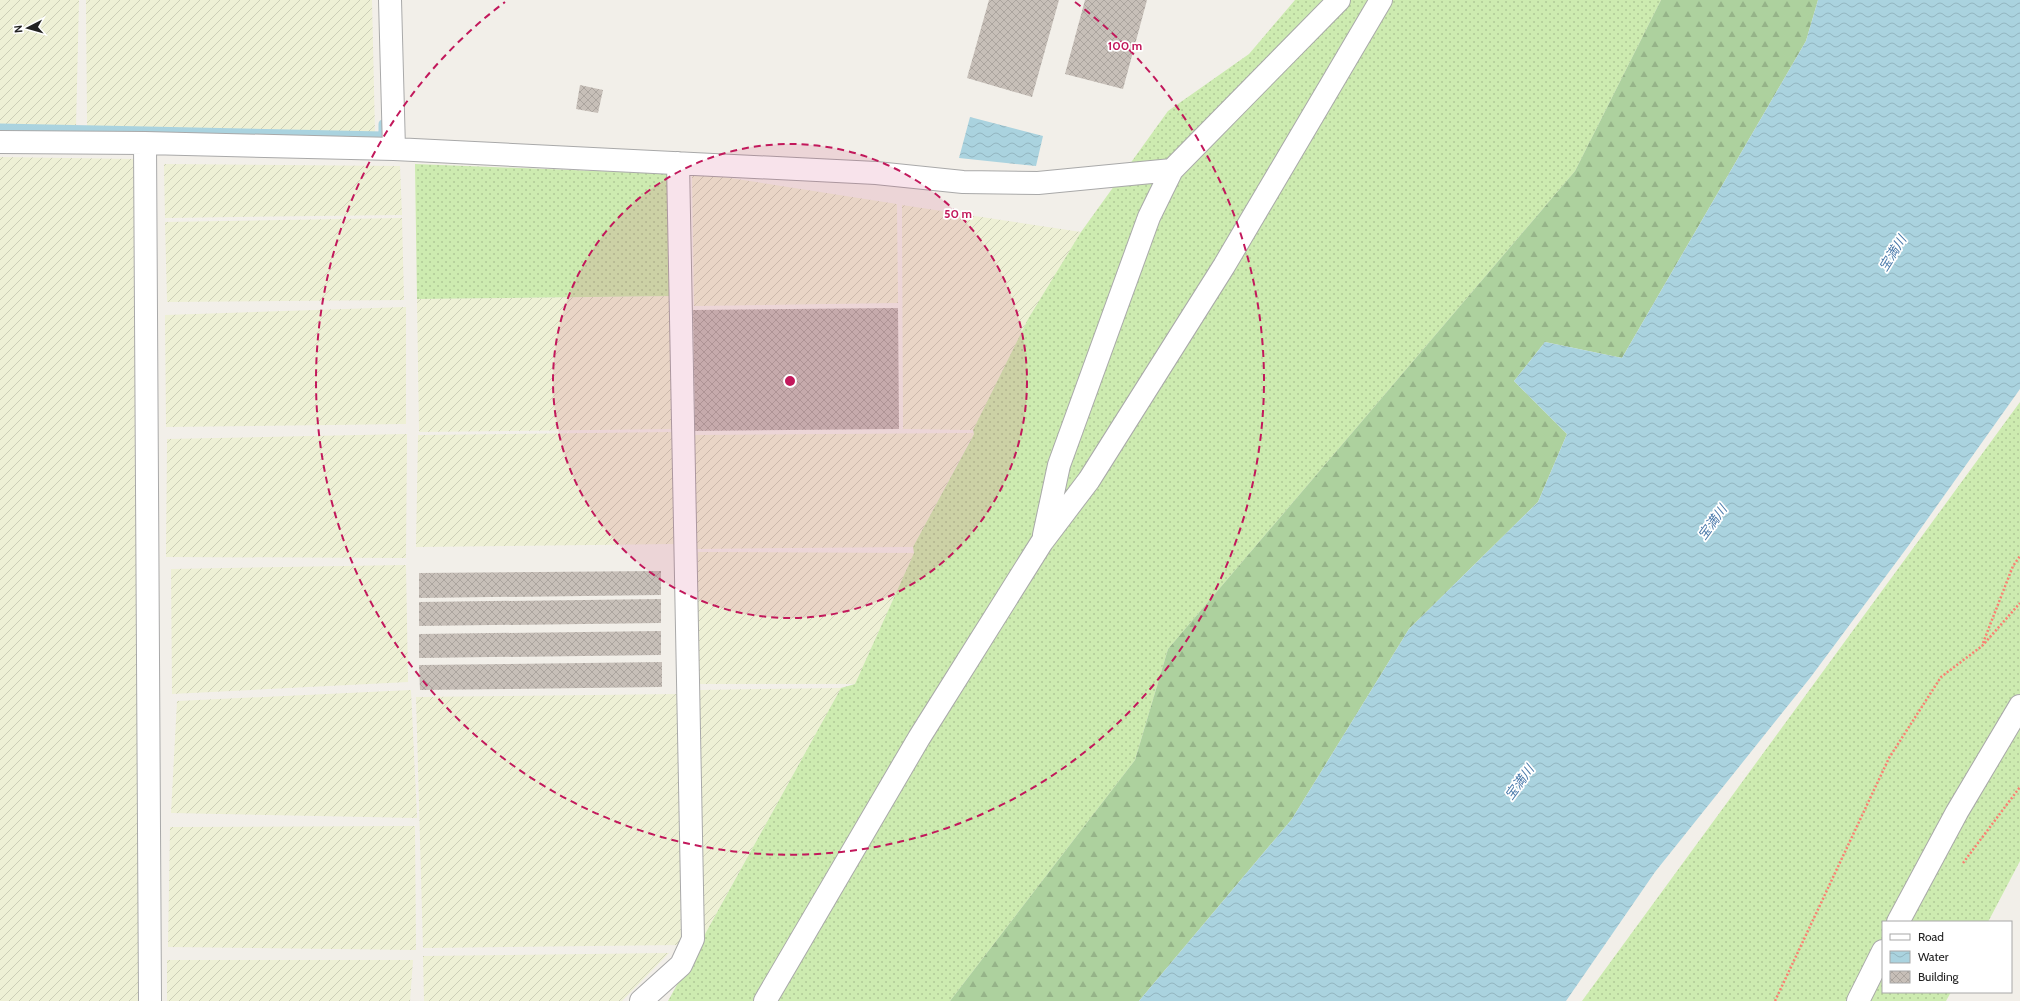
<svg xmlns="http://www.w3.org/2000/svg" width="2020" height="1001" font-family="Cabin,'Noto Sans JP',sans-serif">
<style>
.farmland{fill:url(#farmland-furrows)}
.grass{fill:url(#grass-dots)}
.forest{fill:url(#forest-firs)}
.water{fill:url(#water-waves)}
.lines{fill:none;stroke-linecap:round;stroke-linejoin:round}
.stream{stroke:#aad3df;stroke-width:9}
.building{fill:url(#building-cross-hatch)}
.minor-casing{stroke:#a9a9a9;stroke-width:24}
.path{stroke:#fa8072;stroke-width:2.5;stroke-dasharray:2 2;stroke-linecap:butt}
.minor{stroke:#fff;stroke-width:22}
.ring{fill:none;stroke:#c2185b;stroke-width:2;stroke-dasharray:7 5}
.labels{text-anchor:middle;stroke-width:3.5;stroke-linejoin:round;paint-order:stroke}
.water-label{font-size:13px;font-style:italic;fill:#4a7aab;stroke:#fff}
.centre{fill:#c2185b;stroke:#fff;stroke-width:2}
.ring-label{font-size:12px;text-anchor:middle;font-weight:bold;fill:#c2185b;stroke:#fff;stroke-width:3.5;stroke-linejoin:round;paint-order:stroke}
</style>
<defs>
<pattern id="farmland-furrows" width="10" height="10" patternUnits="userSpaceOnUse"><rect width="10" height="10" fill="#eef0d5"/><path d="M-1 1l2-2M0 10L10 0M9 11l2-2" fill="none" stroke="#ccceb7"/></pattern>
<pattern id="grass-dots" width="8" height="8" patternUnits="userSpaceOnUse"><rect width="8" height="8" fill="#cdebb0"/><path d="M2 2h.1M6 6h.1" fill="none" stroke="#b0c997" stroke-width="1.8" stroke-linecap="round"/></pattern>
<pattern id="forest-firs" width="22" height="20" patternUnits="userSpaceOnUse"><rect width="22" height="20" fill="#add19e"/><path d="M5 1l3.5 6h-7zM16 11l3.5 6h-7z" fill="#95b388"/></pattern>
<pattern id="water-waves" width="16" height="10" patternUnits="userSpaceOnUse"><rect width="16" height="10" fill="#aad3df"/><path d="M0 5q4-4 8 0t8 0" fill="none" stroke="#92b5bf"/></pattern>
<pattern id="building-cross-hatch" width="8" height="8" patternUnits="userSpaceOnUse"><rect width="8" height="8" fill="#c7bfb8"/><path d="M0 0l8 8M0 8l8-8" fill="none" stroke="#aba49e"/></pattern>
</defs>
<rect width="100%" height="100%" fill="#f2efe9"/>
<path class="farmland" d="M0 0H79L76 127 0 125Z
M86 0H372L375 133 87 126Z
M0 157 134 159 140 1001H0Z
M164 164 400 166 402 215 165 218Z
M692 172 897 204 898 303 694 306Z
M902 205 1081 232 1028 319 973 430 903 429Z
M402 218 404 300 167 302 165 222Z
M675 296V429L419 432 417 299Z
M406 307V424L166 427 165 315Z
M675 432 676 544 416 547 418 435Z
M974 433 913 547 693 549 692 435Z
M407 434 406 558 166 557 167 439Z
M698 552 914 553 855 684H698Z
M406 565 408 682 172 694 171 569Z
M841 688 702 939 699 690Z
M411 690 417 818 171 813 177 701Z
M678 694 681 945 423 948 416 697Z
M415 826 416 950 168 947 170 827Z
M669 953 622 1001H424L423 956Z
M167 960H413L410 1001H167Z"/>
<path class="grass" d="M1295 0H1661L1575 171 1168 649 1135 760 950 1001H668L841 688 855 684 914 553 913 547 974 434 973 430 1028 319 1081 232 1168 111 1249 54Z
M415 164 674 174 675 296 417 299Z
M2020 402V861L1988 922H1883V992H1951L1946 1001H1582Z"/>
<path class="forest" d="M1661 0H1818L1806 41 1622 358 1545 342 1514 381 1567 434 1538 502 1409 629 1292 819 1139 1001H950L1135 760 1168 649 1575 171Z"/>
<path class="water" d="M1818 0H2020V389L1909 545 1810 678 1655 872 1566 1001H1139L1292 819 1409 629 1538 502 1567 434 1514 381 1545 342 1622 358 1806 41Z
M970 117 1043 136 1036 166 959 158Z"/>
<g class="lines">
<path class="stream" d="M0 128 383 136V124"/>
</g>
<path class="building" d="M989 0H1059L1032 97 967 78Z
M1085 0H1147L1123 89 1065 74Z
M580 85 603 90 598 113 576 109Z
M898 308 899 429 695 431 693 310Z
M661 571V595L419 598V573Z
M661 599V623L419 626V602Z
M661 631V655L419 658V634Z
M662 662V687L420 690 419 665Z"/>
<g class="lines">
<defs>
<path id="minor" d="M390 0 394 149
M0 142 145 143 394 149 876 173 963 182 1038 183 1172 170
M145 143 150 1001
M1044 535 1059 465 1149 217 1172 170 1339 0
M1898 922 1957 812 2020 706
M641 1001 681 965 693 939 678 163
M765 1001 919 738 1042 542 1089 480 1224 266 1381 0
M1858 1001 1883 951"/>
</defs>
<use href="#minor" class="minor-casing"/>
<path class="path" d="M1983 643 2013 566 2020 556
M1963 863 2020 787
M1775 1001 1889 758 1941 677 1982 646 2020 603"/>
<use href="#minor" class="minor"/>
</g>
<circle cx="790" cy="381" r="237" fill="#c2185b" fill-opacity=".12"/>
<g class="ring">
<circle cx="790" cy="381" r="237"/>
<path d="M1075 2A474 474 0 1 1 505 2"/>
</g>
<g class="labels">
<g class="water-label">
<text transform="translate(1892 253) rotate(-58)" y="5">宝満川</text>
<text transform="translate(1712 522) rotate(-54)" y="5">宝満川</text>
<text transform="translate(1519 782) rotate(-54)" y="5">宝満川</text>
</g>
</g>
<circle cx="790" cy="381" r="6" class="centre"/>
<g class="ring-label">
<text x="1125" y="50">100 m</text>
<text x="958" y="218">50 m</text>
</g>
<rect x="1882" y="921" width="130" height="72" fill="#ffffff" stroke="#a7a7a7"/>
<rect x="1890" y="934" width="20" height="6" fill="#ffffff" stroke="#a7a7a7"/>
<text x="1918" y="941" font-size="12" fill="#222222">Road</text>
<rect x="1890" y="951" width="20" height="12" fill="url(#water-waves)" stroke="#a7a7a7"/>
<text x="1918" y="961" font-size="12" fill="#222222">Water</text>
<rect x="1890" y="971" width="20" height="12" fill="url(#building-cross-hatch)" stroke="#a7a7a7"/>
<text x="1918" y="981" font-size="12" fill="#222222">Building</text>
<g transform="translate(28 28) rotate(264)" stroke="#ffffff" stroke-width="3" paint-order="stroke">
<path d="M0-3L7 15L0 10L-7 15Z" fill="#222222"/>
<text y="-6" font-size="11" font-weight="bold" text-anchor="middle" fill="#222222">N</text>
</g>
</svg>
